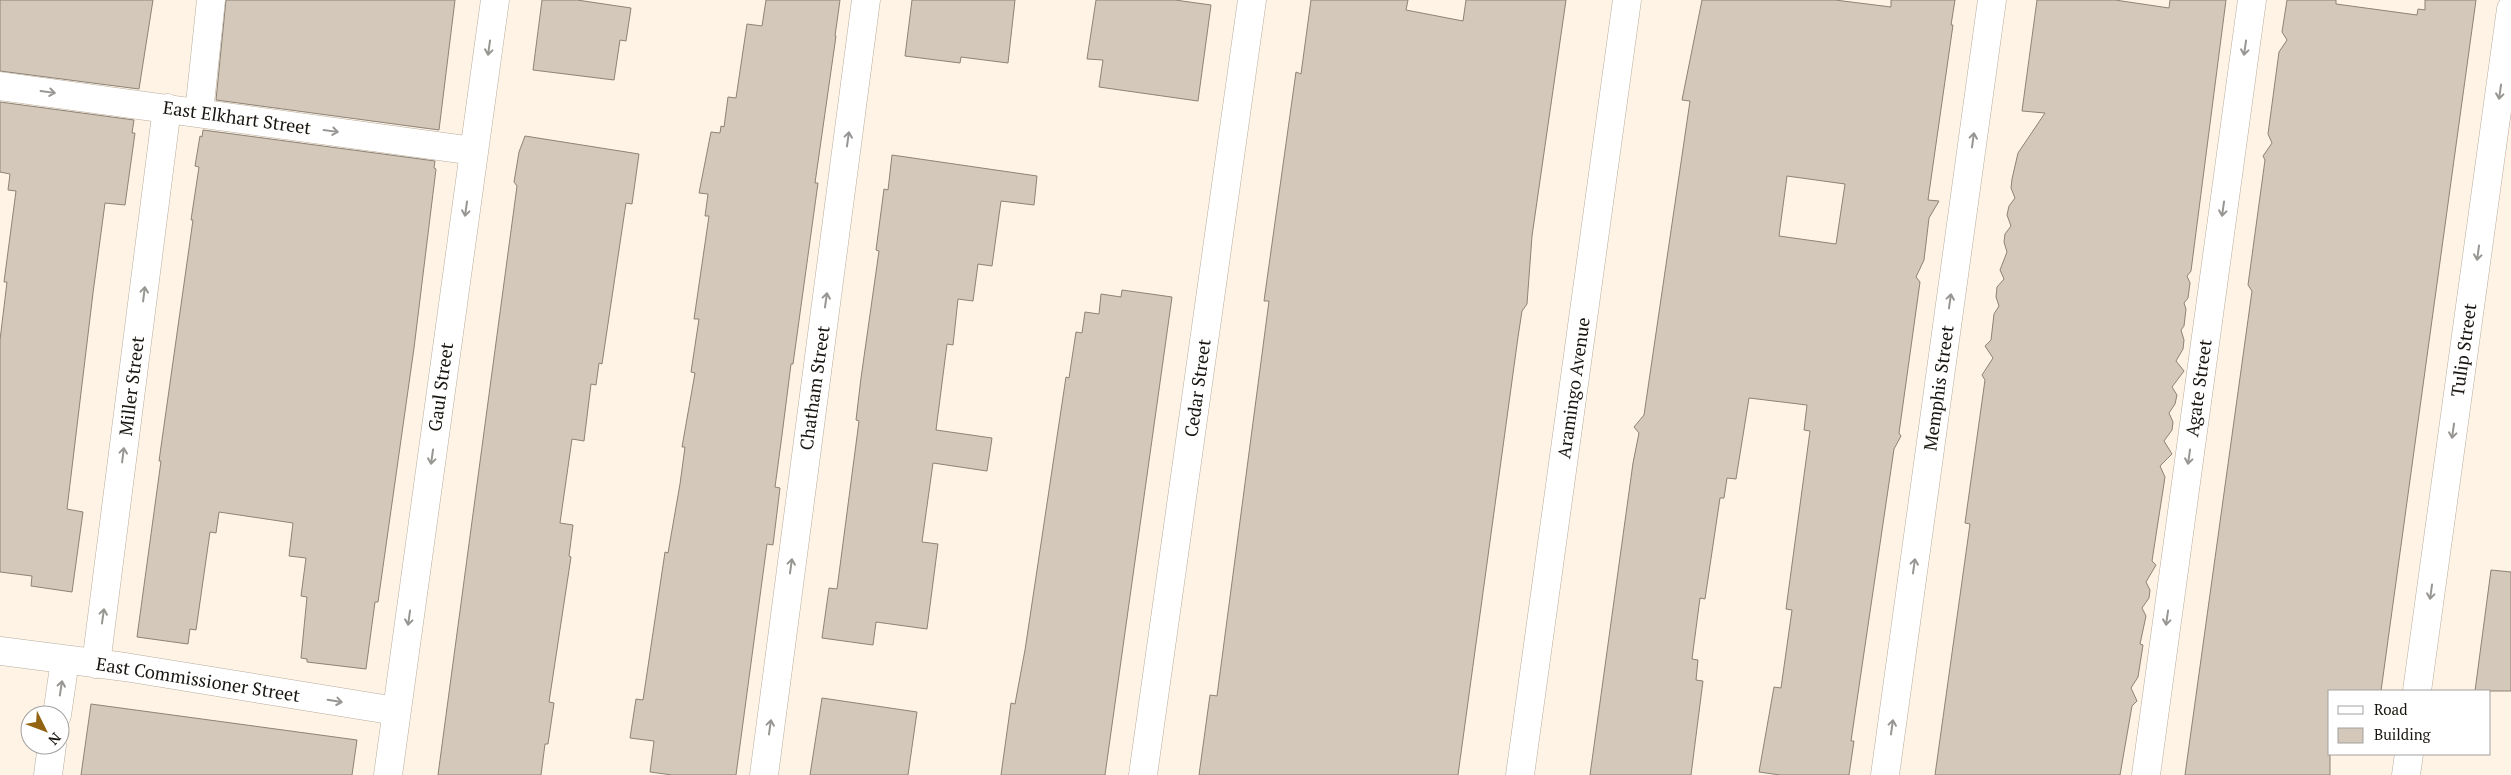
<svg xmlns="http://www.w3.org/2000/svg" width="2511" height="775" font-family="'PT Serif',serif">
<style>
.building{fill:#d3c8b9;stroke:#8d8376;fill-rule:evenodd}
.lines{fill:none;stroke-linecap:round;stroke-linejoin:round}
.minor-casing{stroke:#b7ac9e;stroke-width:29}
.major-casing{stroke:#b7ac9e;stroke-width:29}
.minor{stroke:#fff;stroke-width:28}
.major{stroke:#fff;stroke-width:28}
.oneway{stroke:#989693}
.labels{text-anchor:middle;stroke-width:4;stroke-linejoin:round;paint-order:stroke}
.street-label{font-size:18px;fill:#191510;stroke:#fff}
</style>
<rect width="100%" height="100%" fill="#fef3e4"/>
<path class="building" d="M0 0H153L139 89 0 71Z
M226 0H455L439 130 216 100Z
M542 0H577L631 8 626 41 620 40 614 80 533 70Z
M766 0H840L835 36H836L815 183H818L793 364H791L782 435 775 487 780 488 773 545 767 544 736 775H672L650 772 654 741 630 738 636 699 643 700 665 552 668 553 680 484 685 447H682L695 373 691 372 699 319H694L709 216H705L708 194 699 193 711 132 720 133 721 126 724 127 728 97 736 98 747 24 762 26Z
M912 0H1015L1008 63 961 57 960 63 905 56Z
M1096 0H1175L1211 5 1198 101 1099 87 1103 60 1087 59Z
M1311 0H1408L1406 10 1463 21 1466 0H1566L1532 236 1527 304 1522 311 1518 337 1458 775H1199L1210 695 1217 696 1269 301H1264L1283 165 1296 72 1301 74Z
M1702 0H1835L1891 7V0H1955L1951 25H1953L1928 200 1939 201 1929 218 1924 260 1916 277 1920 282 1899 433 1901 436 1894 449 1851 741H1854L1849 775H1780L1759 772 1774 687 1781 688 1792 610 1786 609 1810 431 1804 430 1807 405 1749 398 1736 479 1727 478 1724 498H1720L1705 599 1700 598 1692 659 1698 660 1696 680 1703 681 1691 775H1590L1633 463 1639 433 1634 427 1644 415 1690 101 1682 100ZM1787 176 1845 184 1836 244 1779 236Z
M2037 0H2115L2169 8 2170 0H2226L2191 271 2187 276 2190 283 2188 298 2184 303 2186 309 2184 326 2181 330 2184 340 2183 349 2176 361 2184 371 2172 387 2177 395 2175 404 2169 413 2173 422 2172 430 2164 441 2172 454 2160 466 2165 477 2152 561 2156 565 2146 582 2150 590 2149 598 2142 608 2146 616 2140 644 2143 645 2138 677 2131 688 2137 701 2132 706 2120 775H1935L1970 524 1965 523 1985 380 1982 375 1993 358 1985 346 1991 340 1994 314 1999 306 1996 297 1997 287 2004 279 2000 270 2007 252 2004 242 2005 234 2011 226 2007 215 2009 206 2015 198 2011 188 2012 179 2018 153 2045 113 2022 111Z
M2287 0H2336V4L2417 15 2418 9 2425 10V0H2476L2381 691H2330V775H2185L2252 291 2248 285 2265 160 2263 156 2272 143 2268 134 2279 52 2287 40 2282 32Z
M0 102 134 120 132 133H135L125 205 105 203 93 293 67 509 83 512 72 592 31 586 32 576 0 572V340L7 282H4L16 191 8 190 10 174 0 172Z
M203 130 435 161 434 168 436 169 414 348 378 602H375L366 669 307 662V659L301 658 307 597 301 596 306 558 289 556 293 523 219 512 216 533 210 532 196 630 190 629 188 644 137 637 161 461H159L193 220H191L199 167 195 166 200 136 202 137Z
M525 136 639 154 632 204 626 203 602 364 599 363 596 385 591 384 584 441 572 439 560 523 573 525 569 556 571 557 549 702 554 703 548 744H545L541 775H438L517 186 514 182 519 152Z
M892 155 1037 176 1034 205 1001 201 992 266 978 264 973 301 958 299 953 345 947 344 936 430 992 438 987 471 933 463 922 542 938 544 927 629 876 622 873 645 822 638 829 588 837 589 859 421 856 420 861 378 879 251 876 250 884 189 888 190Z
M1122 290 1172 297 1105 775H1001L1011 703 1015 704 1025 650 1066 377 1069 378 1076 332 1082 333 1085 312 1099 314 1101 294 1121 297Z
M2491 570 2511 572V691H2475Z
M822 698 917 712 908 775H810Z
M91 704 357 740 352 775H81Z"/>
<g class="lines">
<defs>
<path id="minor" d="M0 86 474 151
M199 113 211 0
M0 651 125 667 396 711
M96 664 167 108
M2417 691 2511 9
M57 715 65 660
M48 775 52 745
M388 775 495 0
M764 775 866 0
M1143 775 1252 0
M1885 775 1992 0
M2146 775 2252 0
M2406 775 2409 754"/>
<path id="major" d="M1520 775 1627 0"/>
</defs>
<use href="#minor" class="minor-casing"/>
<use href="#major" class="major-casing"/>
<use href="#minor" class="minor"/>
<use href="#major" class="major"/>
</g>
<defs><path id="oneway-shaft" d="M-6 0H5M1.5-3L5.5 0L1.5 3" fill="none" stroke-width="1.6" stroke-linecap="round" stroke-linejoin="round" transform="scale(1.25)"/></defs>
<g class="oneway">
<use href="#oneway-shaft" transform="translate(489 48) rotate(98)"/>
<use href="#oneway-shaft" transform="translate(2245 48) rotate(98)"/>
<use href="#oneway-shaft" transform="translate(48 92) rotate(8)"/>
<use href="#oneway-shaft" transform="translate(2500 92) rotate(98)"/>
<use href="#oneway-shaft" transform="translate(331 131) rotate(8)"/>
<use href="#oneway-shaft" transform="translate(848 139) rotate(-82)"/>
<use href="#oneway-shaft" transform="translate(1973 140) rotate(-82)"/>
<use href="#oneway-shaft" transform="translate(466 209) rotate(98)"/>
<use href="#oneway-shaft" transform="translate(2223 209) rotate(98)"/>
<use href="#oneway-shaft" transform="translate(2478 253) rotate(98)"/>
<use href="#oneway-shaft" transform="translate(144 294) rotate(-83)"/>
<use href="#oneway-shaft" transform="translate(826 300) rotate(-82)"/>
<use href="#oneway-shaft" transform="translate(1950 301) rotate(-82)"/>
<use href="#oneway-shaft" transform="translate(2453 431) rotate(98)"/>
<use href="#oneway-shaft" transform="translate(123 455) rotate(-83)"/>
<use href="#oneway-shaft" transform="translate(432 457) rotate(98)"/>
<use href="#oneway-shaft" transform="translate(2189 457) rotate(98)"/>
<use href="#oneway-shaft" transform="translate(791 566) rotate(-82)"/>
<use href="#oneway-shaft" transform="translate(1914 566) rotate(-82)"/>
<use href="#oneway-shaft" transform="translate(2431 592) rotate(98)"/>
<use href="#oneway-shaft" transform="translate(103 616) rotate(-82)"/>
<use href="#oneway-shaft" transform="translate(409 618) rotate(98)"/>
<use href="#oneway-shaft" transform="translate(2167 618) rotate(98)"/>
<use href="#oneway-shaft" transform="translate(61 688) rotate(-81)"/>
<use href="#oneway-shaft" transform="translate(335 701) rotate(9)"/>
<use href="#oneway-shaft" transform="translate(770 727) rotate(-82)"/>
<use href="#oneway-shaft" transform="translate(1892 727) rotate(-82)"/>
</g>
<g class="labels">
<g class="street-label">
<text transform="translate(237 118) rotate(8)" y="6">East Elkhart Street</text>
<text transform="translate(2464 350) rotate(-82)" y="6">Tulip Street</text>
<text transform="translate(132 386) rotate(-83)" y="6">Miller Street</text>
<text transform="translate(441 387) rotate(-82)" y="6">Gaul Street</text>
<text transform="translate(815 388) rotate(-82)" y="6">Chatham Street</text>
<text transform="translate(1198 388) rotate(-82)" y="6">Cedar Street</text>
<text transform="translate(1574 388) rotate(-82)" y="6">Aramingo Avenue</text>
<text transform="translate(1939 388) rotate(-82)" y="6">Memphis Street</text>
<text transform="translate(2199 388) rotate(-82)" y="6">Agate Street</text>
<text transform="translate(198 680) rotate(9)" y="6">East Commissioner Street</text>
</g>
</g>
<rect x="2328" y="690" width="162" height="65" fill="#ffffff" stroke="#a3a19f"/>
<rect x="2338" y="706" width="25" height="8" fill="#ffffff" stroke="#a3a19f"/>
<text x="2374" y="715" font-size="15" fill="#191510">Road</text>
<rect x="2338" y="728" width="25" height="15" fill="#d3c8b9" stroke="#a3a19f"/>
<text x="2374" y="740" font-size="15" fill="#191510">Building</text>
<g transform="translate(45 730) rotate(132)"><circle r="24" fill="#ffffff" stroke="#a3a19f"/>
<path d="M0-4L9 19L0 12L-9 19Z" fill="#926310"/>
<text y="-8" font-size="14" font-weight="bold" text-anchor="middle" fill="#191510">N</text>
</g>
</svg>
